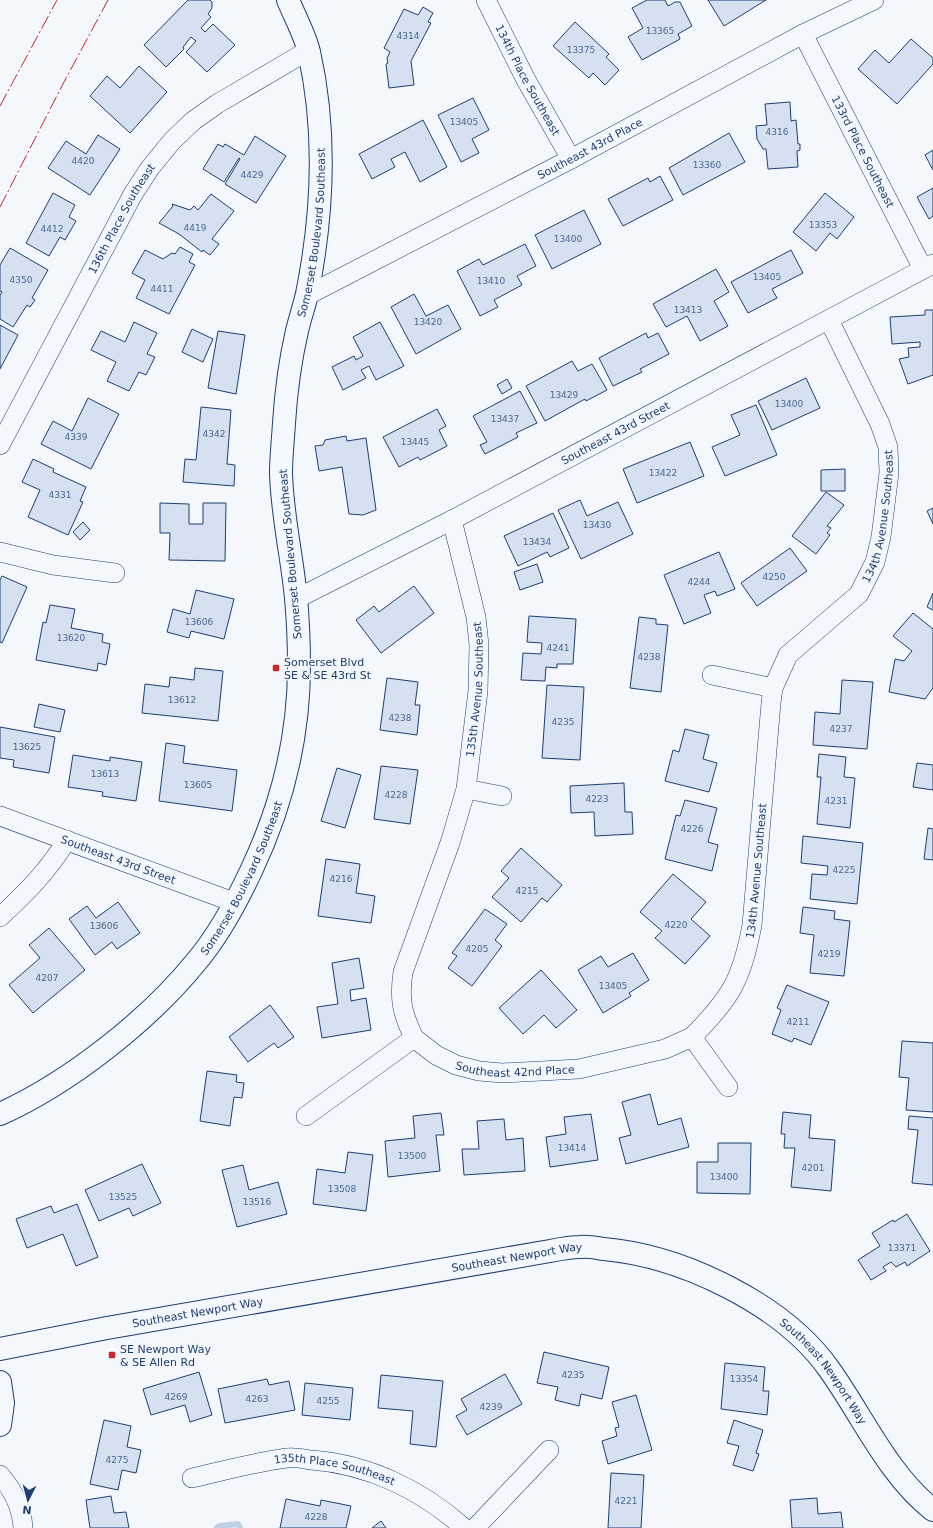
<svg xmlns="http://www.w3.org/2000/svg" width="933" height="1528" font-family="'DejaVu Sans',sans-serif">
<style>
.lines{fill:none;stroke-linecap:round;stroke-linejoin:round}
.stream{stroke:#bed0e5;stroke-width:6}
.building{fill:#d5e0f0;stroke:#1d3f73}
.minor-casing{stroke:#1d3f73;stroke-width:20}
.tertiary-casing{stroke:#1d3f73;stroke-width:24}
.secondary-casing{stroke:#1d3f73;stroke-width:24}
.minor{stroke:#f4f7fb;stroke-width:19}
.tertiary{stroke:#f4f7fb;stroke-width:22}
.secondary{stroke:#f4f7fb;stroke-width:22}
.power{stroke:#c62828;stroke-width:1;stroke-dasharray:14 3 2 3;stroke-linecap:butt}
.poi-dot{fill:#c62828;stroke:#f4f7fb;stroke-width:1.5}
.labels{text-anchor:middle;stroke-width:3;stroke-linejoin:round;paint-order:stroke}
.number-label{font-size:9px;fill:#4b6792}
.street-label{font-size:11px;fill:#1d3f73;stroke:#f4f7fb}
.poi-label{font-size:11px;fill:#1d3f73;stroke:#f4f7fb;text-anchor:start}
</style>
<rect width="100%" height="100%" fill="#f4f7fb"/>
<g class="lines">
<path class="stream" d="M217 1528 220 1526 238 1524 240 1528"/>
</g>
<path class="building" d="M188 0H210L212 2V8L208 14 211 17 201 28 205 32 213 24 235 45 207 72 186 52 196 41 191 37 183 47 184 49 166 67 144 45Z
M647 0H665L668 6 675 2H680L692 26 678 34 680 39 642 60 628 37 643 28 632 8Z
M708 0H766L724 26Z
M423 7 433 13 428 22 431 23 411 61 414 85 389 88 386 64 388 63 387 58 390 52 384 48 404 9 418 15Z
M575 22 609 54 606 57 619 70 605 85 593 73 589 78 553 46Z
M911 39 933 58V64L897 104 858 69 875 50 889 63Z
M139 66 167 92 130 133 90 96 107 76 120 88Z
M473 98 489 130 472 139 479 153 461 162 438 115Z
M790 102 791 121 796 120 798 144H800V150L797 151 798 167 768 169 766 149H763L757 139 756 126 767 125 765 104Z
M423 120 447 167 420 182 405 152 391 159 395 167 372 179 359 154Z
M729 133 745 162 683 195 669 168Z
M98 135 120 149 90 195 48 168 66 141 86 154Z
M255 136 286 156 256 203 225 184 240 159 239 158 224 182 203 169 218 144 223 147 225 144 244 155Z
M933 150V170L925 155Z
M660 176 673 200 623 226 608 199 648 178 650 182Z
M933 188V216L929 219 917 197Z
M53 193 75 205 69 217 76 221 65 240 60 237 49 256 26 243Z
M825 193 854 217 837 239 830 233 816 251 793 232Z
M211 194 234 211 212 239 219 244 210 255 203 250 202 252 179 234 159 223 173 206 172 204 190 210 194 206 198 210Z
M584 210 601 244 552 269 535 235Z
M525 244 536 266 517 276 522 285 494 300 498 307 480 316 457 271 479 259 483 265Z
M180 247 193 254 189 262 195 265 169 314 136 298 145 280 132 273 145 250 163 259 172 253 175 254Z
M10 248 48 270 32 298 35 300 30 307 27 305 13 327 0 319V295L2 292 0 291V265Z
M791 250 803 273 772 289 777 298 748 313 731 282Z
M716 269 729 292 714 301 728 326 700 341 687 316 666 327 653 304Z
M414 294 426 316 448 305 461 329 416 354 391 307Z
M925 310H933V375L908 384 899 359 909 357 908 348 920 347V342L892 344 890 317 925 315Z
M134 322 157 333 147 354 155 357 146 375 139 372 129 391 107 381 116 362 91 350 101 331 125 342Z
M380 322 404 366 376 380 369 366 361 370 366 378 343 390 332 367 354 356 356 360 363 356 353 337Z
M0 325 18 335 0 369Z
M192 329 213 339 203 362 182 352Z
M218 331 245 335 236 394 208 388Z
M646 333 648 338 658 333 669 354 640 369 642 372 613 386 599 358Z
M572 361 578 371 592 364 607 390 586 401 585 399 545 421 526 386Z
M806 378 820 408 772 430 758 401Z
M507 379 512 388 502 394 497 385Z
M520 391 537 423 516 433 518 437 485 454 480 445 487 442 473 416Z
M88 398 119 414 91 469 41 444 53 421 72 431Z
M756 405 777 455 725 476 712 447 740 435 731 415Z
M201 407 231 410 227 464 235 465 234 486 183 482 185 459 196 460Z
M437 409 446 426 439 430 447 446 420 460 418 457 399 467 383 437Z
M346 436 347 441 366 438 376 510 363 515 349 514 342 467 319 471 315 446 323 445 325 440Z
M690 442 704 476 637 503 623 469Z
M33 459 54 469 53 472 86 487 80 501 83 502 68 535 28 517 40 490 22 482Z
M845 469V491H821V470Z
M826 492 844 505 827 526 831 528 827 533 830 535 816 554 792 536Z
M580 500 587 516 618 502 633 534 581 559 558 510Z
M160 503 189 504V524H203V503H226L225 561 169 560 170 533H160Z
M933 508V524L927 511Z
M553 513 569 548 550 557 547 552 518 566 504 536Z
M83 522 90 530 80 540 73 532Z
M790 548 807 571 757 606 741 583Z
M719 552 735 589 717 596 715 591 704 595 711 613 684 624 664 575Z
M537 564 543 582 520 590 514 572Z
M2 576 27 587 2 643 0 642V580Z
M414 586 434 613 381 653 356 620 374 606 379 612Z
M196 590 234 599 224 639 191 631 189 638 167 632 173 609 190 614Z
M933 593V610L927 607Z
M50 605 75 609 71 628 103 634 102 642 110 644 106 665 98 663 97 671 36 660 43 622 46 623Z
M913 613 933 629V688L925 699 889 692 895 659 904 661 912 651 893 636Z
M529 616 576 619 573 664H557V668L546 667 545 681 521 680 523 653 541 654 542 643 527 642Z
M639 617 656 619V624L668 625 661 692 630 688Z
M195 668 223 671 218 721 142 713 145 684 169 687 170 677 194 680Z
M387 678 418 682 415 705H420L417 735 380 730Z
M842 680 873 682 867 749 813 745 815 712 840 714Z
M547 685 584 687 580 760 542 758Z
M39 704 65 710 60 732 34 727Z
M0 727 55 737 49 773 13 767 14 760 0 758Z
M685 729 709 735 703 759 717 763 709 792 665 781 673 750 679 752Z
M166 743 185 746 183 763 237 770 232 811 159 801Z
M819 754 846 757 844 777 855 778 850 828 817 824 821 777H817Z
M73 755 110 761V757L142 762 136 801 102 796 103 792 68 787Z
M917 763 933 765V790L913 787Z
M381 766 418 770 410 824 374 819Z
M337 768 361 775 345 828 321 821Z
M624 783 625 812H632L633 834 595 836 594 812 571 813 570 786Z
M685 800 717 808 708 842 718 845 712 871 665 859 676 815 680 816Z
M928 828 933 829V860L924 859Z
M803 836 863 843 857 904 810 899 812 874 827 875 828 866 801 863Z
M521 848 562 885 547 902 542 898 521 922 492 897 509 878 501 871Z
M326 859 360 864 356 893 375 896 371 923 318 916Z
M673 874 706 902 691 919 710 936 685 964 655 938 662 931 640 912Z
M118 902 140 933 117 949 112 942 95 955 69 919 87 906 96 918Z
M803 907 835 911 834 919 850 921 844 976 810 973 814 935 800 933Z
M485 909 507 924 495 940 502 946 472 986 448 968 457 956 452 953Z
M49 928 85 970 33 1013 9 985 40 958 29 945Z
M633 953 649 980 629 993 631 996 603 1013 578 970 601 956 608 967Z
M359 958 364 988 350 990 351 1001 366 998 371 1030 322 1038 317 1007 338 1004 332 963Z
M541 970 577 1010 556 1028 544 1015 523 1034 499 1008Z
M787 985 829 1002 811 1045 794 1038 792 1042 772 1034 781 1010 777 1008Z
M270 1005 294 1037 278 1048 274 1043 248 1062 229 1037Z
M902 1041 933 1043V1112L906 1110 909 1078 899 1077Z
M207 1071 237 1075 236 1082 244 1083 242 1098 234 1097 230 1126 200 1121Z
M650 1094 658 1125 681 1118 689 1147 626 1164 619 1138 631 1135 622 1102Z
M783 1112 811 1115 809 1138 835 1140 831 1191 791 1187 795 1148H784L785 1134H781Z
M441 1113 444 1135H436L440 1171 388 1177 385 1141 415 1138 413 1116Z
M591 1114 598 1160 550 1167 546 1137 566 1134 564 1117Z
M909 1116 933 1118V1185L912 1183 918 1130 908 1129Z
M504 1119 506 1140 523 1138 525 1171 464 1175 462 1149H479L477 1121Z
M718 1143H751L750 1194 697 1193V1162H718Z
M348 1152 373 1155 366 1211 313 1204 317 1169 345 1173Z
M142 1164 161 1203 133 1216 129 1208 99 1221 85 1190Z
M243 1165 249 1190 278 1182 287 1214 237 1227 222 1170Z
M77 1204 98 1257 76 1266 63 1234 27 1248 16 1219 51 1206 54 1213Z
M907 1214 930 1251 907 1266 905 1262 896 1267 891 1262 883 1267 886 1271 871 1280 858 1260 880 1246 872 1233 893 1220 894 1222Z
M544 1352 609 1367 602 1399 581 1394 579 1406 555 1400 558 1387 537 1383Z
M725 1363 765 1367 763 1391H769L767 1415 721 1409Z
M199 1372 212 1415 190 1422 185 1405 151 1415 143 1389Z
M505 1374 522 1404 467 1435 456 1416 467 1410 461 1399Z
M381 1375 443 1381 436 1447 410 1444 413 1411 378 1408Z
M267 1379 269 1385 289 1381 295 1410 225 1423 218 1389Z
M305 1383 353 1388 350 1420 302 1415Z
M636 1395 652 1450 608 1464 602 1441 617 1436 615 1428 619 1427 612 1402Z
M104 1420 131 1426 127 1447 141 1450 136 1473 122 1470 118 1490 90 1484Z
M734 1420 763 1430 756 1453 759 1454 753 1471 733 1465 739 1446 727 1443Z
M611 1473 644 1475 641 1528H608Z
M111 1496 114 1513 126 1512 129 1528H90L86 1500Z
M817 1498 818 1514 841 1512 843 1528H792L790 1500Z
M286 1499 320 1506 321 1500 351 1506 346 1528H280Z
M381 1521 386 1528H372Z"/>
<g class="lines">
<defs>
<g id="minor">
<path id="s1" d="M486 0 525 78 571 159"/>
<path id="s2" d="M803 34 923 269"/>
<path id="s3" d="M306 296 571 159 803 34 874 0"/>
<path id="s4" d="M0 445 133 194 150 168 172 141 193 121 217 104 309 50"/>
<path d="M0 552 53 565 115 573"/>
<path id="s5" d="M296 599 452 520 933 264"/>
<path d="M712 675 773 688"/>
<path d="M466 789 502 796"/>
<path id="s6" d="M0 816 236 903"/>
<path d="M0 917C27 892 47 872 67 840"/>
<path id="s7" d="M692 1037C731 998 742 979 752 925L771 703 773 688 788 655 859 594 875 562 881 537 889 473 888 447 880 424 829 320"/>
<path id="s8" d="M414 1038C402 1013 399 999 403 972L450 843 466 789 478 691 479 645 476 617 452 520"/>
<path id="s9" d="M306 1116 414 1038 436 1055 456 1065 479 1071 502 1073 579 1069 665 1049 692 1037 728 1087"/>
<path d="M0 1475C14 1491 22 1507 23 1528"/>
<path id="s10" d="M192 1478C223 1471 255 1462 287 1458 295 1457 304 1459 311 1460 368 1464 422 1490 464 1528"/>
<path d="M475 1528 549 1450"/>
</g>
<g id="tertiary">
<path id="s11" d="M0 1114C69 1083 148 1021 196 962 219 935 236 903 251 871 282 806 299 739 299 666 299 644 298 620 296 598 292 556 282 515 281 473 281 457 283 440 284 423 286 392 290 361 297 331 300 318 304 307 307 294 323 214 327 132 309 52 305 35 295 17 288 0"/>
<path d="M0 1382 3 1403 0 1425"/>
</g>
<g id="secondary">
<path id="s12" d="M0 1349 107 1328 550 1251C560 1249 570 1247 580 1247 588 1246 597 1248 604 1249 682 1256 783 1304 829 1369 862 1415 888 1475 933 1510"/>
</g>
</defs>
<use href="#minor" class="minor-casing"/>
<use href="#tertiary" class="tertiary-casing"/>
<use href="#secondary" class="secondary-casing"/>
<use href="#minor" class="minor"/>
<use href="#tertiary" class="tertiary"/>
<use href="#secondary" class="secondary"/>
<path class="power" d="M0 106 57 0
M0 207 64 82 108 0"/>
</g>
<g class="poi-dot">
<rect x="272" y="664" width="8" height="8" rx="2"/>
<rect x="108" y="1351" width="8" height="8" rx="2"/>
</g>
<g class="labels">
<g class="number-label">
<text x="660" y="34">13365</text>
<text x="408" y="39">4314</text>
<text x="581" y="53">13375</text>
<text x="464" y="125">13405</text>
<text x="777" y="135">4316</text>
<text x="83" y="164">4420</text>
<text x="707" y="168">13360</text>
<text x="252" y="178">4429</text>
<text x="823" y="228">13353</text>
<text x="195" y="231">4419</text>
<text x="52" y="232">4412</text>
<text x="568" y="242">13400</text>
<text x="767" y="280">13405</text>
<text x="21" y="283">4350</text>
<text x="491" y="284">13410</text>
<text x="162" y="292">4411</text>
<text x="688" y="313">13413</text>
<text x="428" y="325">13420</text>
<text x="564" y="398">13429</text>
<text x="789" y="407">13400</text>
<text x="505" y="422">13437</text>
<text x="214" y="437">4342</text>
<text x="76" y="440">4339</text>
<text x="415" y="445">13445</text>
<text x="663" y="476">13422</text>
<text x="60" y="498">4331</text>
<text x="597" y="528">13430</text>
<text x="537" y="545">13434</text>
<text x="774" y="580">4250</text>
<text x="699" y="585">4244</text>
<text x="199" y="625">13606</text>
<text x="71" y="641">13620</text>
<text x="558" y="651">4241</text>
<text x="649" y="660">4238</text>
<text x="182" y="703">13612</text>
<text x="400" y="721">4238</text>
<text x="563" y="725">4235</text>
<text x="841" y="732">4237</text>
<text x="27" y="750">13625</text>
<text x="105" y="777">13613</text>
<text x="198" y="788">13605</text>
<text x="396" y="798">4228</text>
<text x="597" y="802">4223</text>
<text x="836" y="804">4231</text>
<text x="692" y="832">4226</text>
<text x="844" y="873">4225</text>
<text x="341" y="882">4216</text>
<text x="527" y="894">4215</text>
<text x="676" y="928">4220</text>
<text x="104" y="929">13606</text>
<text x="477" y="952">4205</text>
<text x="829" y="957">4219</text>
<text x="47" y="981">4207</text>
<text x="613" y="989">13405</text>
<text x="798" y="1025">4211</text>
<text x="572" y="1151">13414</text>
<text x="412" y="1159">13500</text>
<text x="813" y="1171">4201</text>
<text x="724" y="1180">13400</text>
<text x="342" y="1192">13508</text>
<text x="123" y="1200">13525</text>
<text x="257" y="1205">13516</text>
<text x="902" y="1251">13371</text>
<text x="573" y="1378">4235</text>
<text x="744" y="1382">13354</text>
<text x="176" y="1400">4269</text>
<text x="257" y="1402">4263</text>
<text x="328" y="1404">4255</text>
<text x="491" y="1410">4239</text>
<text x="117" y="1463">4275</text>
<text x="626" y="1504">4221</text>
<text x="316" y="1520">4228</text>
</g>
<g class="street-label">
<text dy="4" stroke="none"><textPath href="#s1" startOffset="90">134th Place Southeast</textPath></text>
<text dy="4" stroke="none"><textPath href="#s3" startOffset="320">Southeast 43rd Place</textPath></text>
<text dy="4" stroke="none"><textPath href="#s2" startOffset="132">133rd Place Southeast</textPath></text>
<text dy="4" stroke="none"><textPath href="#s4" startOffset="257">136th Place Southeast</textPath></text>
<text dy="4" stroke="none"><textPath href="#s11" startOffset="1006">Somerset Boulevard Southeast</textPath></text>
<text dy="4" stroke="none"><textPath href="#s5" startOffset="360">Southeast 43rd Street</textPath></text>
<text dy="4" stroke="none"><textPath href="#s7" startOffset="579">134th Avenue Southeast</textPath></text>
<text transform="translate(290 554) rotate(-95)" y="4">Somerset Boulevard Southeast</text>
<text dy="4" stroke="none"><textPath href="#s8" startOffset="362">135th Avenue Southeast</textPath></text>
<text dy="4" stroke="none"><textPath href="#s6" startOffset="126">Southeast 43rd Street</textPath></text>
<text dy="4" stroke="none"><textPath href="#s7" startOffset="184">134th Avenue Southeast</textPath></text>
<text dy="4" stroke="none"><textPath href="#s11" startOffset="346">Somerset Boulevard Southeast</textPath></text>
<text dy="4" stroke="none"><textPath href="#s9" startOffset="243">Southeast 42nd Place</textPath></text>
<text dy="4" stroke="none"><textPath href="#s12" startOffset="525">Southeast Newport Way</textPath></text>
<text dy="4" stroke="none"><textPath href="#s12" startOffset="201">Southeast Newport Way</textPath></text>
<text dy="4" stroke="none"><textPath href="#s12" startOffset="873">Southeast Newport Way</textPath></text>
<text dy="4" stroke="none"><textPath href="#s10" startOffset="146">135th Place Southeast</textPath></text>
</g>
<g class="poi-label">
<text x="284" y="666">Somerset Blvd<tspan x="284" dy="13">SE &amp; SE 43rd St</tspan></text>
<text x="120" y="1353">SE Newport Way<tspan x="120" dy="13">&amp; SE Allen Rd</tspan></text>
</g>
</g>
<g transform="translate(28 1500) rotate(186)" stroke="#f4f7fb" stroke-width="3" paint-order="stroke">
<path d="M0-3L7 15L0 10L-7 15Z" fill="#1d3f73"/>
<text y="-6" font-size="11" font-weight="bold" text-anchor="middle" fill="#1d3f73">N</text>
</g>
</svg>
